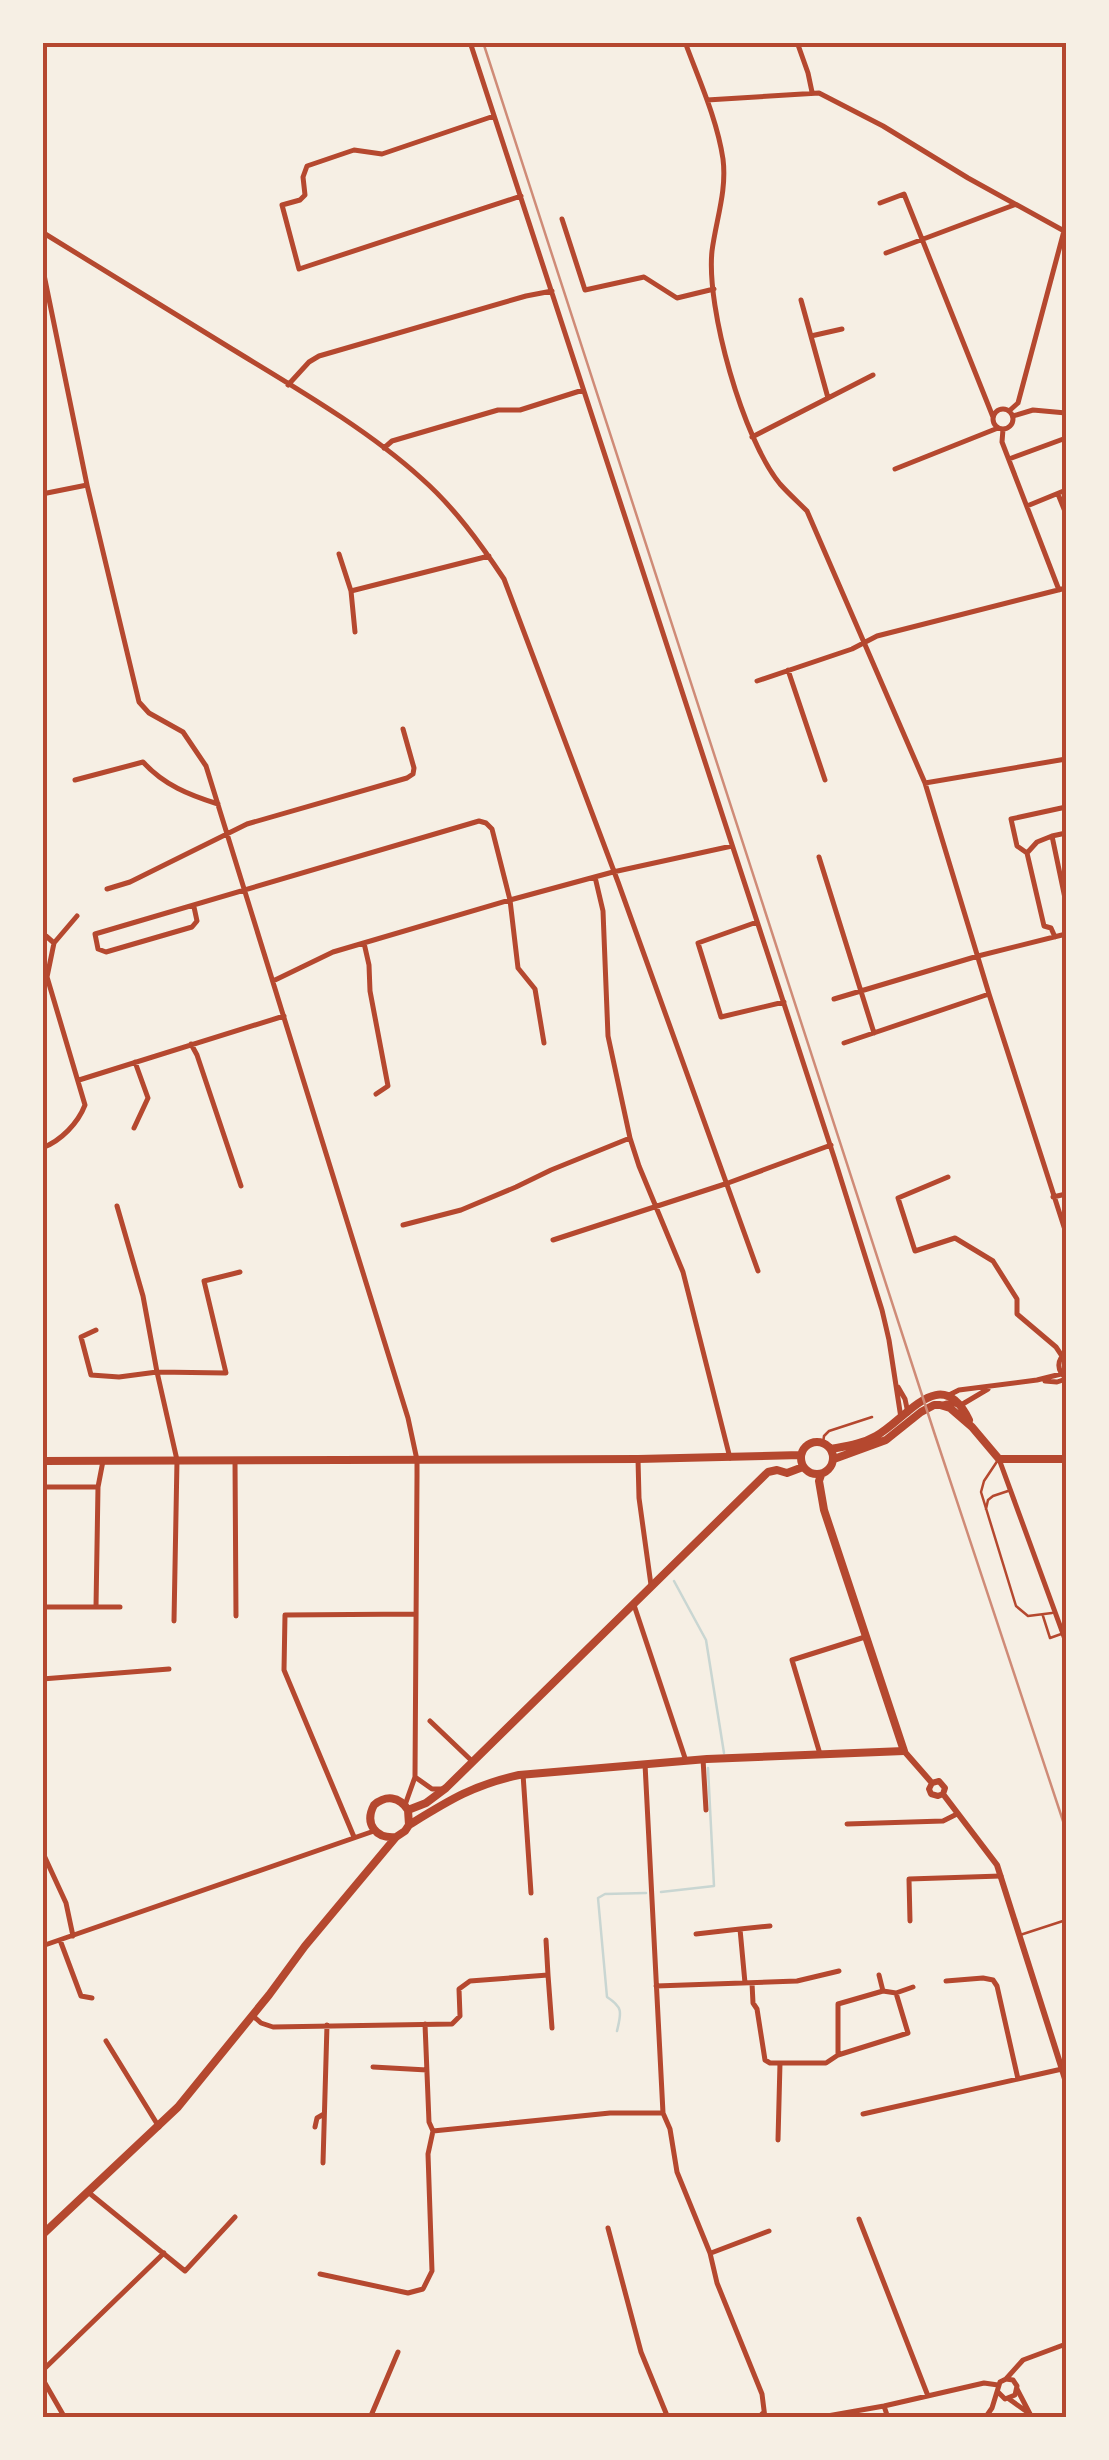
<svg xmlns="http://www.w3.org/2000/svg" width="1109" height="2460" font-family="'Work Sans',sans-serif">
<style>
.lines{fill:none;stroke-linecap:round;stroke-linejoin:round}
.stream{stroke:#c9d6d2;stroke-width:2.5}
.service{stroke:#b5482f;stroke-width:2.5}
.minor{stroke:#b5482f;stroke-width:5}
.tertiary{stroke:#b5482f;stroke-width:5}
.secondary{stroke:#b5482f;stroke-width:6}
.primary{stroke:#b5482f;stroke-width:8}
.rail{stroke:#cf8b77;stroke-width:2.5}
.neatline{fill:none;stroke:#b5482f;stroke-width:4}
</style>
<rect width="100%" height="100%" fill="#f6efe4"/>
<g class="lines">
<path class="stream" d="M674 1581 706 1640 724 1753
M661 1892 714 1886 708 1768
M617 2031C621 2013 624 2008 607 1997L598 1898 605 1894 646 1893"/>
<path class="service" d="M823 1443 824 1436 829 1431 872 1417
M998 1460 984 1481 981 1492 1016 1606 1028 1616 1052 1613
M986 1509 988 1500 993 1496 1008 1491
M1043 1616 1050 1638 1064 1633
M1020 1935 1066 1920"/>
<path class="minor" d="M470 42 834 1157 882 1310 889 1340 901 1418
M685 42C699 80 717 119 723 159 727 191 716 220 712 251 706 308 743 439 780 484 788 493 798 502 807 511L925 783 989 994 1066 1233
M797 42 808 73 812 92
M707 100 819 93 883 126 968 178 1066 232
M494 116 382 154 354 150 307 166 303 177 305 195 300 200 282 205 299 269 521 196
M880 203 904 194 993 417
M562 219 585 290 644 277 677 298 714 289
M42 232C106 271 169 310 232 349 294 387 367 429 421 478 454 507 480 543 504 579L618 882 758 1271
M886 253 1014 205
M42 265 87 485 139 702 149 713 183 732 206 766 408 1418 417 1460V1476L415 1777 405 1805
M801 300 828 398
M811 336 842 329
M288 385 309 362 319 356 526 296 552 291
M993 419a10 10 0 1 1 20 0a10 10 0 1 1-20 0Z
M1009 411 1018 403 1064 231
M1013 416 1033 410 1066 413
M1003 429 1002 442 1059 590
M752 437 873 375
M384 448 392 441 498 410H520L583 390
M1009 459 1066 438
M895 469 998 428
M42 494 87 485
M1058 494 1066 514
M1027 506 1066 490
M339 554 351 591 489 556
M351 591 355 632
M788 670 825 780
M757 681 852 649 877 636 1066 588
M75 780 143 762C164 785 189 795 218 804
M925 783 1066 759
M1066 833 1052 836 1066 903
M1027 853 1037 842 1052 836
M819 857 874 1033
M595 877 603 911 608 1036 630 1138 639 1166 683 1272 730 1458
M107 889 130 882 247 824 407 778 413 774 414 768 403 729
M194 907 197 921 192 927 106 952 98 949 95 934 479 821 486 823 492 829 510 900 518 968 535 989 544 1043
M757 922 698 943 721 1017 784 1002
M42 937 46 936 54 943 47 977
M1055 937 1051 928 1044 926 1027 853 1017 846 1011 819 1066 807
M54 943 77 916
M364 943 369 965 370 991 388 1086 376 1094
M273 981 333 952 510 900 613 872 732 846
M834 999 978 956 1066 934
M844 1043 989 994
M191 1044 197 1055 241 1186
M79 1080 284 1016
M134 1128 148 1098 135 1062
M42 1148C61 1141 78 1123 85 1105L47 977
M948 1177 898 1198 915 1251 955 1238 993 1261 1017 1299V1314L1056 1347 1062 1356
M1053 1197 1066 1194
M403 1225 461 1210 516 1187 551 1170 630 1138
M553 1240 728 1183 831 1145
M96 1330 81 1337 91 1375 119 1377 157 1372 143 1296 117 1206
M1066 1353C1056 1360 1057 1371 1066 1378
M1045 1381 1057 1382 1066 1379
M898 1387 905 1399 908 1413
M947 1396 959 1390 1037 1380 1061 1374
M940 1405 947 1403 961 1405 988 1389
M638 1459 639 1498 651 1585
M999 1459 1066 1642
M235 1460 236 1616
M42 1487H98
M634 1605 686 1761
M42 1607H120
M96 1607 98 1487 103 1461
M174 1621 177 1460 157 1372 226 1373 204 1281 240 1272
M42 1679 169 1669
M430 1721 473 1762
M820 1754 792 1660 865 1637
M703 1759 706 1810
M645 1764 663 2113 670 2129 677 2172 710 2253 717 2283 762 2394 765 2418
M523 1774 531 1893
M415 1777 432 1789H443
M847 1824 943 1821 957 1814
M354 1837 284 1670 285 1615 416 1614
M42 1851 66 1903 73 1936
M910 1921 909 1879 1001 1876
M740 1929 770 1926
M696 1934 740 1929 745 1983
M60 1940 81 1996 92 1998
M546 1940 548 1975
M42 1946 374 1831
M879 1975 883 1991
M946 1981 983 1978 993 1980 997 1986 1018 2079
M752 1983 753 2003 757 2009 765 2060 770 2063H826L838 2055 908 2033 896 1993 883 1991 838 2004V2055
M656 1986 797 1981 839 1971
M896 1993 913 1987
M252 2015 261 2023 273 2027 452 2024 460 2016 459 1989 470 1981 548 1975 552 2028
M106 2041 159 2127
M373 2067 427 2070
M863 2114 1062 2069
M315 2127 317 2118 324 2114
M433 2131 610 2113H663
M778 2140 780 2063
M323 2163 327 2025
M88 2192 185 2271 235 2217
M859 2219 928 2396
M608 2228 641 2352 668 2418
M711 2253 769 2231
M320 2274 408 2293 423 2289 432 2271 428 2154 433 2131 429 2122 425 2024
M42 2371 164 2253
M42 2378 65 2418
M1009 2399 1030 2414 1017 2389
M884 2406 888 2418
M370 2418 398 2352
M758 2418 763 2413 771 2418
M816 2418 884 2406 984 2383 998 2385"/>
<path class="tertiary" d="M998 2392 1005 2399 1015 2395 1017 2386 1013 2380 1006 2379
M985 2418 992 2408 1000 2382 1006 2379 1023 2360 1066 2344"/>
<path class="secondary" d="M904 1751 932 1783
M932 1783 939 1781 945 1788 943 1794
M932 1783 929 1789 931 1794 938 1796 943 1794
M943 1794 997 1865 1066 2082"/>
<path class="primary" d="M801 1458a16 16 0 1 1 32 0a16 16 0 1 1-32 0Z
M831 1449C847 1446 862 1444 876 1436 907 1419 941 1362 969 1420
M834 1459 886 1440 921 1412 934 1405H940L950 1408 972 1427 999 1459H1066
M42 1461 638 1459 801 1455
M408 1810 426 1803 446 1788 768 1472 777 1470 787 1473 803 1467
M396 1837C376 1839 364 1824 374 1805 386 1795 399 1796 408 1810L409 1825
M42 2235 178 2107 269 1995 305 1946 396 1837 405 1831 409 1825C448 1801 473 1785 519 1775L707 1759 904 1751 824 1510 819 1481 821 1475"/>
<path class="rail" d="M483 42 934 1432 1066 1830"/>
</g>
<rect width="1109" height="2460" fill="none" stroke="#f6efe4" stroke-width="90"/>
<rect x="45" y="45" width="1019" height="2370" class="neatline"/>
</svg>
